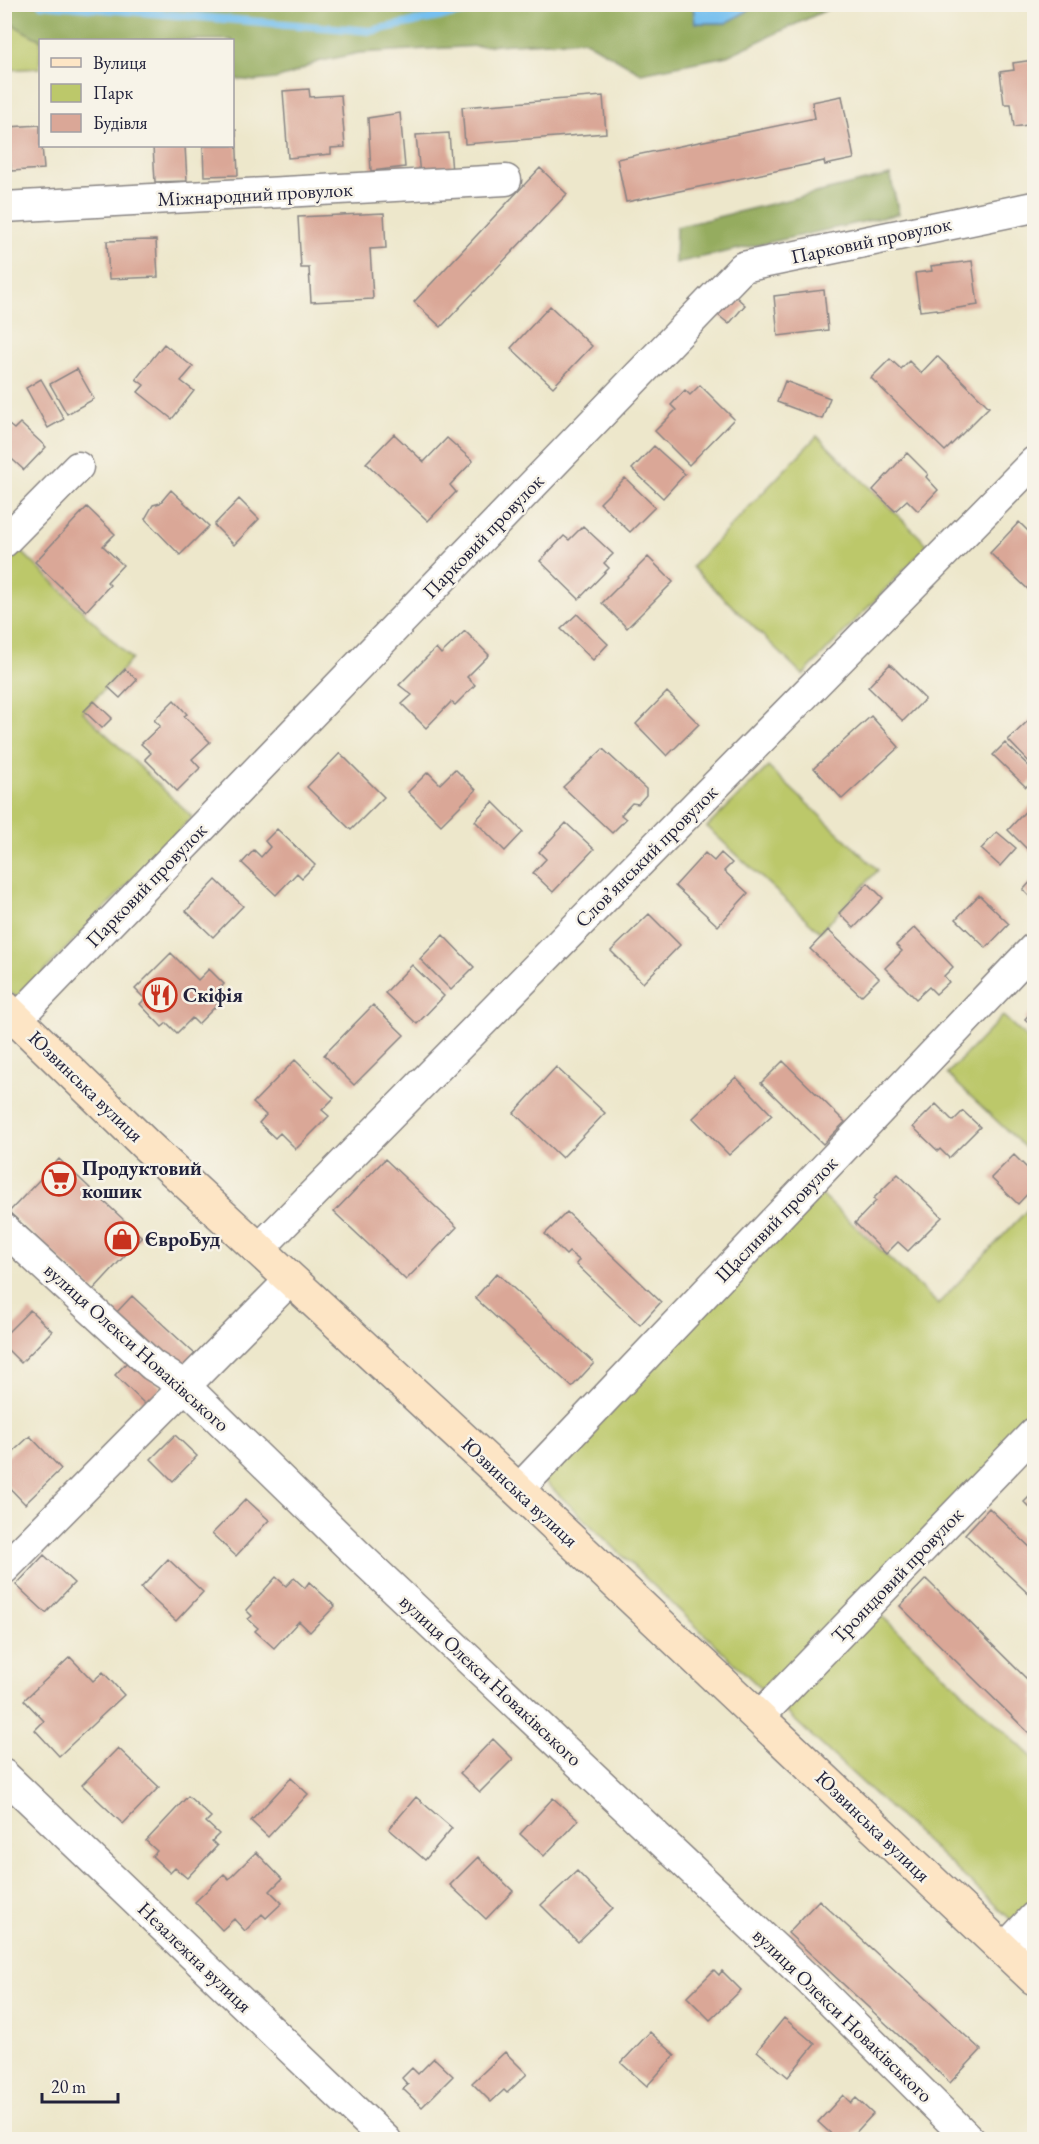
<svg xmlns="http://www.w3.org/2000/svg" width="1039" height="2144" font-family="'EB Garamond',serif">
<style>
.green{fill:#bcc86a;stroke:#6f7552;stroke-width:1.5}
.forest{fill:#95ac5e;stroke:#5c674c;stroke-width:1.5}
.water{fill:#75bfee;stroke:#4c7094;stroke-width:1.5}
.lines{fill:none;stroke-linecap:round;stroke-linejoin:round}
.stream{stroke:#75bfee;stroke-width:8}
.building{fill:#daa797}
.minor-casing{stroke:#888483;stroke-width:33}
.secondary-casing{stroke:#888483;stroke-width:36}
.minor{stroke:#fff;stroke-width:30}
.secondary{stroke:#fde5c5;stroke-width:33}
.labels{text-anchor:middle;stroke-width:5;stroke-linejoin:round;paint-order:stroke}
.street-label{font-size:20px;fill:#22223b;stroke:#f7f3e8}
.poi-label{font-size:20px;font-weight:bold;fill:#22223b;stroke:#f7f3e8;text-anchor:start}
</style>
<rect width="100%" height="100%" fill="#f7f3e8"/>
<filter id="ink" filterUnits="userSpaceOnUse"><feTurbulence type="fractalNoise" baseFrequency=".0167" numOctaves="2"/><feDisplacementMap in="SourceGraphic" scale="12" xChannelSelector="R" yChannelSelector="G"/><feConvolveMatrix kernelMatrix="1 2 1 2 8 2 1 2 1" color-interpolation-filters="sRGB"/></filter>
<filter id="wash" filterUnits="userSpaceOnUse"><feTurbulence type="fractalNoise" baseFrequency=".008" numOctaves="4" result="noise"/><feDisplacementMap in="SourceGraphic" scale="24" xChannelSelector="R" yChannelSelector="G"/><feGaussianBlur stdDeviation="1.35" result="paint"/><feColorMatrix in="noise" values="0 0 0 0 0 0 0 0 0 0 0 0 0 0 0 0 0 1.4 0 .05"/><feComposite in="paint" operator="in"/></filter>
<g filter="url(#wash)">
<rect width="100%" height="100%" fill="#ede7cb"/>
<path class="green" d="M4 14 14 25 41 40 40 68 5 70Z
M817 436 928 545 803 675 692 567Z
M21 551 132 659 83 712 192 817 18 999 4 987V568Z
M768 767 878 870 820 932 707 827Z
M1003 1016 1034 1045V1156L947 1074Z
M810 1184 938 1304 1034 1203V1433L869 1604 1034 1759V1917L1022 1930 775 1702 535 1472Z"/>
<path class="forest" d="M693 4 696 23H726L758 5H837L727 56 641 73 584 40 359 53 317 62 292 74 275 79 255 81 233 79 232 40H41C26 32 5 25 4 5Z
M890 175 899 214 675 263 676 227Z"/>
<path class="water" d="M693 5V4L758 5 726 23H695Z"/>
<g class="lines">
<path class="stream" d="M41 4 370 31 503 4"/>
</g>
<g id="blocks">
<path class="building" d="M1033 60 1034 124 1014 127 1011 104H1004L1000 72 1014 70 1013 63Z
M309 89 310 97 341 95 345 147 331 148V154L288 158 283 91Z
M603 96 606 133 465 144 462 107Z
M842 96 854 159 825 165 824 161 626 202 617 159 815 118 812 102Z
M400 113 405 167 371 171 368 118Z
M40 125V146H42L44 169 11 171 8 127Z
M232 130H236L238 175 204 176 203 146H232Z
M449 133 452 173 420 175 416 135Z
M153 146H185L187 181 155 182Z
M540 168 567 194 441 327 414 302Z
M384 213 386 248 370 249 373 299 311 302 309 268H301L298 217Z
M156 240 158 277 109 279 107 241Z
M972 261 978 305 938 311 937 309 920 311 915 273 932 271 931 266Z
M824 290 828 330 778 336 774 296Z
M734 295 745 305 729 324 718 315Z
M550 306 592 346 553 387 511 348Z
M164 344 193 367 181 381 194 391 172 419 138 392 144 385 136 379Z
M937 356 989 407 945 451 871 378 890 359 901 369 909 361 921 373Z
M77 369 94 399 67 414 50 384Z
M41 379 64 419 48 428 26 388Z
M785 381 830 398 822 419 777 402Z
M700 385 734 419 689 465 655 431 676 410 671 405 685 390 690 395Z
M4 421 14 429 20 423 46 447 24 470 4 452Z
M394 434 424 462 447 438 473 461 450 485 456 492 428 521 366 463Z
M654 446 685 474 663 498 632 469Z
M907 453 928 474 926 477 938 490 918 511 907 500 895 511 873 490Z
M625 478 655 507 630 532 600 503Z
M171 490 209 526 180 555 145 519 153 505 160 503Z
M239 499 259 519 234 545 214 525Z
M87 507 115 534 103 546 123 565 107 582 110 585 86 611 35 562Z
M1019 522 1034 537V595L990 553Z
M583 526 613 554 604 563 609 568 579 599 540 561 564 536 569 540Z
M648 557 673 582 627 628 602 603Z
M577 614 608 644 593 660 561 629Z
M465 631 489 655 467 677 475 685 455 705 451 702 426 728 402 704 412 695 399 685 436 648 441 654Z
M890 664 925 699 903 721 868 687Z
M125 669 137 680 120 698 108 687Z
M667 692 699 724 667 756 636 724Z
M174 700 187 714 184 716 210 742 192 759 200 768 177 791 145 759 151 753 141 744 160 726 154 720Z
M94 701 112 718 102 728 84 711Z
M871 716 899 747 842 799 814 768Z
M1032 717 1034 720V767L1008 740Z
M1005 743 1034 771V779L1026 787 993 755Z
M603 749 646 789V795L638 804 632 803 621 815 626 819 612 833 563 787Z
M340 753 384 797 351 830 307 787Z
M455 769 476 790 441 825 408 792 428 772 440 784Z
M493 802 523 832 505 851 475 821Z
M1034 802V856L1008 830Z
M566 823 594 849 553 892 533 873 546 859 539 852Z
M277 829 315 865 302 878 297 873 276 895 242 863 254 850 261 857 270 847 265 841Z
M997 832 1016 848 1000 866 981 849Z
M705 853 714 861 721 853 732 863 724 871 748 893 718 926 675 886Z
M1034 878V901L1023 890Z
M216 880 243 906 213 937 186 911Z
M868 883 883 898 854 928 839 913Z
M979 895 1009 924 986 948 956 919Z
M649 914 680 945 643 983 611 951Z
M915 927 953 967 944 976 949 982 936 994 929 987 916 999 885 968 902 951 896 945Z
M828 930 879 978 861 996 810 949Z
M443 935 474 967 451 990 420 959Z
M171 953 198 980 209 969 224 984 211 998 218 1004 198 1024 192 1018 177 1033 167 1023 162 1027 140 1004 145 999 135 989Z
M412 965 444 996 417 1024 385 993Z
M373 1005 404 1035 354 1085 324 1055Z
M1034 1009V1028L1025 1019Z
M295 1060 334 1098 322 1110 329 1116 296 1149 280 1133 275 1138 259 1123 266 1115 253 1103Z
M783 1061 845 1122 823 1144 761 1083Z
M556 1067 605 1113 562 1158 514 1113Z
M736 1077 772 1115 729 1155 693 1118Z
M936 1104 953 1121 963 1111 980 1127 949 1158 940 1149 938 1151 913 1127Z
M1014 1155 1034 1175V1187L1018 1204 991 1178Z
M59 1159 142 1237 93 1290 9 1212Z
M385 1159 457 1227 406 1280 334 1212Z
M898 1174 942 1217 908 1251 898 1242 886 1254 855 1223 876 1201 873 1199Z
M567 1212 661 1302 640 1325 576 1264 579 1260 569 1252 566 1255 545 1234Z
M497 1273 594 1363 572 1387 475 1298Z
M132 1296 195 1354 178 1372 115 1314Z
M30 1310 52 1331 21 1363 4 1346V1336Z
M130 1359 162 1388 146 1405 115 1375Z
M175 1435 197 1456 173 1481 151 1459Z
M30 1436 61 1469 25 1504 4 1482V1460Z
M1034 1492V1512L1024 1502Z
M246 1499 269 1520 236 1556 212 1534Z
M989 1508 1034 1551V1599L965 1534Z
M44 1555 74 1583 46 1613 16 1585Z
M168 1559 203 1592 176 1621 141 1588Z
M276 1577 286 1586 294 1578 305 1588 309 1582 335 1606 310 1632 299 1621 274 1648 255 1631 258 1628 248 1619 252 1616 246 1610Z
M926 1579 1034 1686V1738L900 1606Z
M70 1657 93 1681 103 1672 124 1695 59 1756 35 1730 44 1721 24 1700Z
M493 1739 513 1759 480 1792 460 1773Z
M118 1748 159 1787 123 1824 82 1785Z
M291 1778 308 1794 268 1837 251 1821Z
M188 1796 211 1817 206 1822 219 1834 212 1841 217 1846 187 1878 175 1868 170 1873 152 1856 157 1851 146 1841Z
M416 1797 452 1828 425 1860 389 1829Z
M553 1798 578 1820 544 1856 520 1834Z
M256 1852 282 1879 270 1891 282 1903 266 1918 262 1914 245 1931 234 1919 222 1930 195 1902 224 1874 229 1879Z
M478 1857 513 1891 486 1919 450 1885Z
M577 1871 613 1908 578 1942 541 1905Z
M819 1900 981 2050 950 2083 788 1933Z
M714 1970 719 1975 722 1971 741 1990 710 2020 687 1997Z
M784 2018 815 2044 788 2077 757 2051Z
M650 2032 675 2055 647 2086 621 2063Z
M505 2052 527 2074 507 2093 504 2090 491 2102 472 2083Z
M434 2058 453 2076 422 2107 403 2089 408 2085 402 2078 412 2068 418 2074Z
M843 2095 851 2103 856 2098 873 2114 849 2140H838L818 2122Z"/>
</g>
</g>
<g filter="url(#ink)">
<use href="#blocks" fill-opacity="0" stroke="#888483" stroke-width="1.5"/>
<g class="lines">
<defs>
<path id="minor" d="M4 207 506 180
M4 542 78 467
M17 1019 743 267 1034 207
M4 1229 152 1365 185 1386 357 1554 811 1982 970 2140
M258 1250 1034 462
M518 1490 1034 948
M4 1569 290 1280
M759 1717 1034 1433
M4 1775 386 2140
M1003 1950 1034 1917"/>
<path id="secondary" d="M4 1007 145 1144 518 1490 1034 1978"/>
</defs>
<use href="#minor" class="minor-casing"/>
<use href="#secondary" class="secondary-casing"/>
<use href="#minor" class="minor"/>
<use href="#secondary" class="secondary"/>
</g>
</g>
<defs>
<symbol id="restaurant-ring" viewBox="-11 -11 22 22"><circle r="9.5" fill="#f7f3e8" stroke="#c8321e" stroke-width="1.5"/><path d="M-5-6h1v4h1v-4h1v4h1v-4h1v5L-1.5 .5V6h-2V.5L-5-1ZM5-6V6H3V1.5H1.5Q1.5-4 5-6Z" fill="#c8321e"/></symbol>
<symbol id="supermarket-ring" viewBox="-11 -11 22 22"><circle r="9.5" fill="#f7f3e8" stroke="#c8321e" stroke-width="1.5"/><path d="M-6-5.5h2.5l.6 2H6L4.5 2H-2.5L-4.4-4H-6ZM-1.5 3.2a1.3 1.3 0 1 0 .1 0ZM3 3.2a1.3 1.3 0 1 0 .1 0Z" fill="#c8321e"/></symbol>
<symbol id="shop-ring" viewBox="-11 -11 22 22"><circle r="9.5" fill="#f7f3e8" stroke="#c8321e" stroke-width="1.5"/><path d="M-5-2.5h2.3a2.7 3.5 0 0 1 5.4 0H5L5.5 6h-11ZM-1.5-2.5h3a1.5 2.3 0 0 0-3 0Z" fill="#c8321e"/></symbol>
</defs>
<g fill-rule="evenodd">
<use href="#restaurant-ring" x="141" y="976" width="38" height="38"/>
<use href="#supermarket-ring" x="40" y="1160" width="38" height="38"/>
<use href="#shop-ring" x="103" y="1220" width="38" height="38"/>
</g>
<g class="labels">
<g class="street-label">
<text transform="translate(255 194) rotate(-3)" y="7">Міжнародний провулок</text>
<text transform="translate(871 240) rotate(-12)" y="7">Парковий провулок</text>
<text transform="translate(483 536) rotate(-46)" y="7">Парковий провулок</text>
<text transform="translate(646 856) rotate(-45)" y="7">Словʼянський провулок</text>
<text transform="translate(146 885) rotate(-46)" y="7">Парковий провулок</text>
<text transform="translate(86 1086) rotate(44)" y="7">Юзвинська вулиця</text>
<text transform="translate(776 1219) rotate(-46)" y="7">Щасливий провулок</text>
<text transform="translate(137 1347) rotate(42)" y="7">вулиця Олекси Новаківського</text>
<text transform="translate(520 1492) rotate(43)" y="7">Юзвинська вулиця</text>
<text transform="translate(897 1575) rotate(-46)" y="7">Трояндовий провулок</text>
<text transform="translate(491 1680) rotate(43)" y="7">вулиця Олекси Новаківського</text>
<text transform="translate(873 1826) rotate(44)" y="7">Юзвинська вулиця</text>
<text transform="translate(195 1957) rotate(44)" y="7">Незалежна вулиця</text>
<text transform="translate(843 2015) rotate(44)" y="7">вулиця Олекси Новаківського</text>
</g>
<g class="poi-label">
<text x="183" y="1002">Скіфія</text>
<text x="82" y="1175">Продуктовий<tspan x="82" dy="23">кошик</tspan></text>
<text x="145" y="1246">ЄвроБуд</text>
</g>
</g>
<rect width="1039" height="2144" fill="none" stroke="#f7f3e8" stroke-width="24"/>
<rect x="39" y="39" width="195" height="108" fill="#f7f3e8" stroke="#a29fa3" stroke-width="1.5"/>
<rect x="51" y="58" width="30" height="9" fill="#fde5c5" stroke="#a29fa3" stroke-width="1.5"/>
<text x="93" y="69" font-size="18" fill="#22223b">Вулиця</text>
<rect x="51" y="84" width="30" height="18" fill="#bcc86a" stroke="#a29fa3" stroke-width="1.5"/>
<text x="93" y="99" font-size="18" fill="#22223b">Парк</text>
<rect x="51" y="114" width="30" height="18" fill="#daa797" stroke="#a29fa3" stroke-width="1.5"/>
<text x="93" y="129" font-size="18" fill="#22223b">Будівля</text>
<path d="M42 2093v9h76v-9" fill="none" stroke="#22223b" stroke-width="3"/>
<text x="51" y="2093" font-size="18" fill="#22223b" stroke="#f7f3e8" stroke-width="4.5" paint-order="stroke">20 m</text>
</svg>
